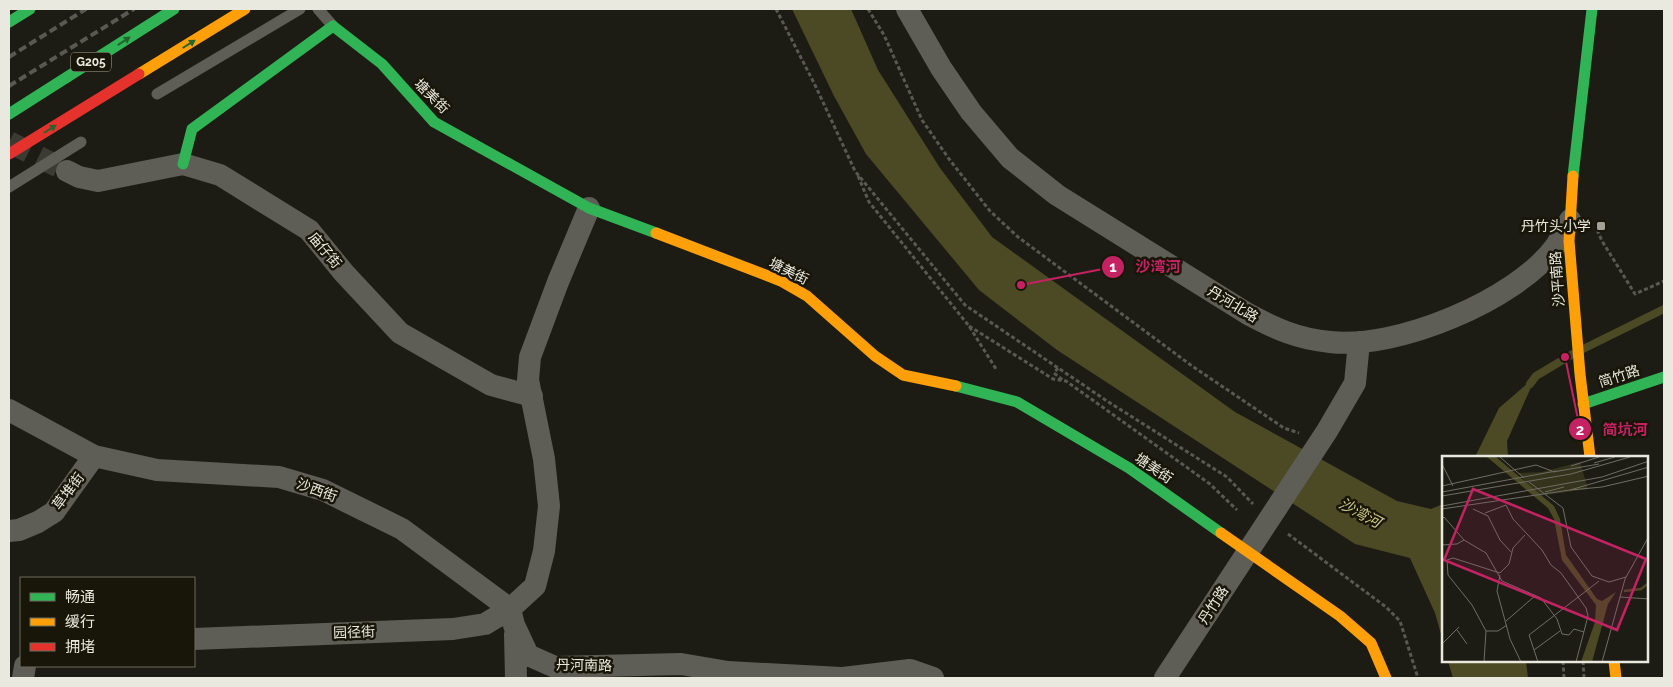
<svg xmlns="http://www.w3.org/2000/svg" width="1673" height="687" font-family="Raleway,'Noto Sans SC',sans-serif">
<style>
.water{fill:#4c4925}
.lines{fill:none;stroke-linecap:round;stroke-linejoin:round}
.stream{stroke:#4c4925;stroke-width:8}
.street-tunnel{stroke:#3c3b32;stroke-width:22;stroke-dasharray:22 11;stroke-linecap:butt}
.path{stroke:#595853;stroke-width:3;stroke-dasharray:4 2.5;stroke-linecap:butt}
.lane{stroke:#5e5d56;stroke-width:11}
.street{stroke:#5e5d56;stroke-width:22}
.fast{stroke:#30b455;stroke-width:11}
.slow{stroke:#ff9f0a;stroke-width:11}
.jam{stroke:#e5322d;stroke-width:11}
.rail{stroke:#595853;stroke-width:4;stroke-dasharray:8 4;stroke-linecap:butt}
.oneway{fill:#24652e}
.poi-dot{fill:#a2a198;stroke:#171608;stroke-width:2}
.labels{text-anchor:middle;stroke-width:5;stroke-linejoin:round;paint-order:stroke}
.shield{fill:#171608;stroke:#abaa9e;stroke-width:1}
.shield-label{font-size:12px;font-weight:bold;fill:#eae9df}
.street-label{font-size:14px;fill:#eae9df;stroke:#171608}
.poi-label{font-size:14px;fill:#eae9df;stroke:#171608;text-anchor:end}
.water-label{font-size:15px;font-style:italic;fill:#d1ca88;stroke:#171608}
.inset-river{fill:none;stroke:#4c4925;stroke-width:2.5}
.inset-road{fill:none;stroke:#6f6e65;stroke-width:1}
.view{fill:#c42262;fill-opacity:0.15;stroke:#c42262;stroke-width:2.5}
.inset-edge{fill:none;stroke:#eae9df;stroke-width:2.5}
.leader{fill:none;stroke:#c42262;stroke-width:2}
.callout-dot{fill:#c42262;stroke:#171608;stroke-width:2}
.mark-label{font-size:15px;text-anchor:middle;font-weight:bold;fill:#fff}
.callout-label{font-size:15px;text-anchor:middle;font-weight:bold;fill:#c42262;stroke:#171608;stroke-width:5;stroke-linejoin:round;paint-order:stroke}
</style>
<rect width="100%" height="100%" fill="#1d1c14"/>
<path class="water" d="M792 9H851L878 70 940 168 992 237 1235 412 1397 501 1431 509 1443 504V641L1435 613 1410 558 1355 544 1057 350 979 290 866 154 834 96Z
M1536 376 1507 441 1508 457H1475L1499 408Z
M1448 661H1526L1528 678H1453Z"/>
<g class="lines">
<path class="stream" d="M1583 349 1664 309
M1530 384 1536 376 1573 354"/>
<path class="street-tunnel" d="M9 142 67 171"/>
<path class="path" d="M776 9 815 85 855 171 965 305 1107 401 1227 477 1253 504
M868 9 884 35 922 120 949 159 990 211 1018 237 1192 366 1284 428 1299 433
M858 176 869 202 969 326 996 369
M1597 230 1602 241 1635 294 1664 281
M969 326 1053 379 1066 381 1210 484 1237 510
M1058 368 1054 373 1064 381
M1288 534 1386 607 1400 621 1418 678
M1563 661 1564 678
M1583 661 1584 678"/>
<path class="lane" d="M318 9 333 26
M157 94 300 9
M9 187 81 142"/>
<path class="street" d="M907 9 941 68 971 112 1010 158 1057 195 1248 314C1276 329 1298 339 1330 342 1396 350 1516 300 1555 247 1561 239 1565 229 1570 220
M67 171 79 177 98 181 183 164 220 175 309 230 344 273 400 333 491 385 532 396
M9 410 94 456 157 470 279 477 323 490 402 529 510 609
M9 531 19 530 38 522 54 512 94 456
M510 609 514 625 528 655 555 667 681 664 728 672 841 678
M515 634 516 678
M194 639 453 629 485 624 510 609 535 586 544 551 549 506 544 459 528 380 530 357 558 282 589 208
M23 678 25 666
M843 678 910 670 933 678
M1165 678 1327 431 1355 383 1359 342"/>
<path class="fast" d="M9 22 30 9
M9 114 174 9
M183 164 192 129 333 26 382 64 434 122 589 208 656 233
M1573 176 1592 9
M956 386 1017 402 1129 468 1221 533
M1583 404 1664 377"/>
<path class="slow" d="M139 74 245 9
M1573 176 1569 241 1580 374 1590 457
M656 233 781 281 807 296 875 356 903 375 956 386
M1221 533 1340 616 1371 643 1386 678
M1614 661 1616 678"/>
<path class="jam" d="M9 154 139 74"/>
<path class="rail" d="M9 57 86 9
M9 86 134 9"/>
</g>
<defs><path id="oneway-solid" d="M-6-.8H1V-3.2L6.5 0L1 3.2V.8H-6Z" transform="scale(1.25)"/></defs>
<g class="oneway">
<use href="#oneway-solid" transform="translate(124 41) rotate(-33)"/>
<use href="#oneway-solid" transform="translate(189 44) rotate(-32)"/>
<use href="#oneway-solid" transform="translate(50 129) rotate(-32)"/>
</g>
<rect class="poi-dot" x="1596" y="221" width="10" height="10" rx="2.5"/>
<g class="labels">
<rect class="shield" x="71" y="52.5" width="40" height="19" rx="4"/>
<g class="shield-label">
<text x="91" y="66">G205</text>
</g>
<g class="street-label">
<text transform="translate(432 96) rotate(45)" y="5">塘美街</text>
<text transform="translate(325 250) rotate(50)" y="5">庙仔街</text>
<text transform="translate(789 271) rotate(26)" y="5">塘美街</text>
<text transform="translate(1557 279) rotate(-94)" y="5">沙平南路</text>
<text transform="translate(1233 304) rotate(31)" y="5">丹河北路</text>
<text transform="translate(1619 376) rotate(-18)" y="5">简竹路</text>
<text transform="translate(1154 468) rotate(34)" y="5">塘美街</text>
<text transform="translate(317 490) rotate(20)" y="5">沙西街</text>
<text transform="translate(68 491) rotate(-53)" y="5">草堆街</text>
<text transform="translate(1213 605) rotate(-57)" y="5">丹竹路</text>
<text transform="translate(354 632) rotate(-2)" y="5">园径街</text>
<text transform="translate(584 665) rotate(1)" y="5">丹河南路</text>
</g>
<g class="poi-label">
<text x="1591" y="231">丹竹头小学</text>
</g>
<g class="water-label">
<text transform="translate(1360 513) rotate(28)" y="5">沙湾河</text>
</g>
</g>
<g transform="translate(1442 456)">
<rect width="206" height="206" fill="#1d1c14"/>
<path d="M138 6 146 33 96 40 76 17 100 16Z" fill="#35331c"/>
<path d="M45 1H54L112 50 118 63 124 99 155 143 160 145 174 136 166 148 150 206H139L153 166 154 149 120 104 112 63 106 52Z" fill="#4c4925"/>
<path class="inset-river" d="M182 135 199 133 207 127"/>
<path class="inset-road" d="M58 1 82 22M152 7 173 1M0 8 11 30M129 10 157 1M111 16 157 8M87 26 121 52 129 91 150 120 167 126 184 121M0 30 94 9 110 15M128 34 160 31 207 20M0 36 114 15M103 36 122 31M0 40 129 18 188 1M0 50 160 21 207 5M0 53 128 34 207 11M31 53 46 60 58 84 69 96M43 57 64 49 71 63 100 94 109 109 119 117 144 152 146 160 134 206M0 63 2 61 22 84 44 97 60 125 99 142 115 163 120 178 127 179 132 173 142 176M0 89 15 88 22 84M58 117 67 108 71 92 83 79M58 119 55 135 68 183 79 206M178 141 207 143M64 165 94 139M15 174 25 188M44 175 30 149 6 119 5 104 11 102 58 117M44 175H56L65 169M0 188 17 171M92 194 118 175M42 206 44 175M96 206 87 179 157 125M160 206 183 123 207 80"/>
<path class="view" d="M31 33 204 103 175 174 2 104Z"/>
<rect width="206" height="206" class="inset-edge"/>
</g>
<path class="leader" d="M1021 285L1113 267M1565 357L1580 429"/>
<g class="callout-dot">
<circle cx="1021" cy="285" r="5"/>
<circle cx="1565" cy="357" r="5"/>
<circle cx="1113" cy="267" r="12"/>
<circle cx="1580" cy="429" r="12"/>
</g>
<g class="mark-label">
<text x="1113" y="272">1</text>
<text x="1580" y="435">2</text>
</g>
<g class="callout-label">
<text x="1158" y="272">沙湾河</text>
<text x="1625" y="435">简坑河</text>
</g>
<rect width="1673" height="687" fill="none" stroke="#eae9df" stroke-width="20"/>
<rect x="20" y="577" width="175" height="90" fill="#171608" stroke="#6b6a5e"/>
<rect x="30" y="593" width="25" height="8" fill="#30b455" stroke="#6b6a5e"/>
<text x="65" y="602" font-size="15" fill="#eae9df">畅通</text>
<rect x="30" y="618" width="25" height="8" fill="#ff9f0a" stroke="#6b6a5e"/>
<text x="65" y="627" font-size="15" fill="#eae9df">缓行</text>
<rect x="30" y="643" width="25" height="8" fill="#e5322d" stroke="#6b6a5e"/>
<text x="65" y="652" font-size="15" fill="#eae9df">拥堵</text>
</svg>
